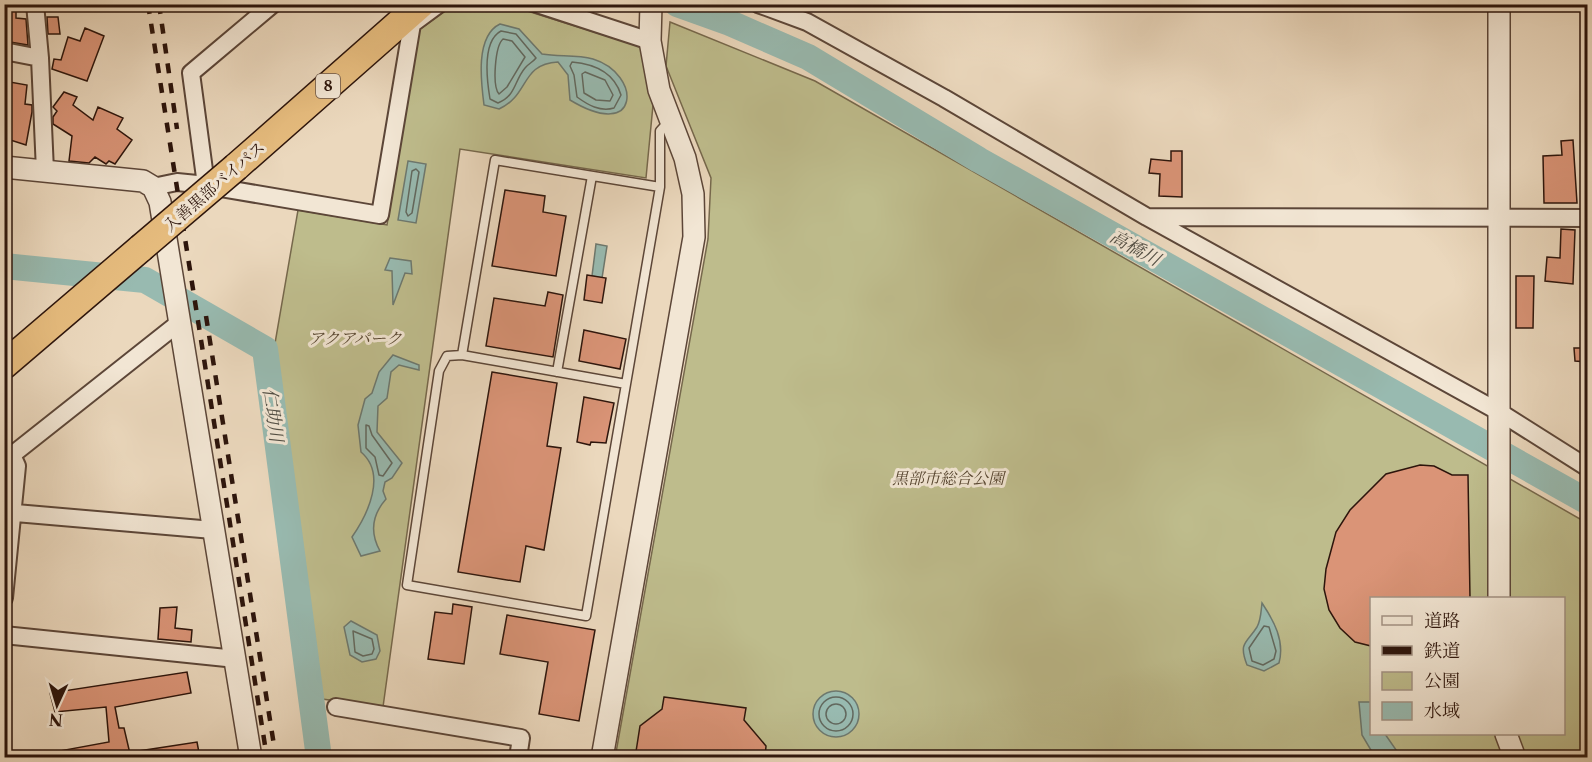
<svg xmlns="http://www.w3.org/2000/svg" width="1592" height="762" font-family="'Libre Caslon Text','Noto Serif JP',serif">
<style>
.green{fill:#bebc8c;stroke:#76684c;stroke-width:1.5;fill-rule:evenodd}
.water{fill:#98bab0;stroke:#6d786e;stroke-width:1.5}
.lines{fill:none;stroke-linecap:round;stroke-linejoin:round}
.shore{stroke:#62685e;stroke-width:1.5}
.river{stroke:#98bab0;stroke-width:26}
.building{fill:#da9477;stroke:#2d150c;stroke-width:1.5}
.service-casing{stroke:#5c4638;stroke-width:11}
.minor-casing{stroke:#5c4638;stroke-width:20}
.tertiary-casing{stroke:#5c4638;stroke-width:24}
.trunk-casing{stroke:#2d150c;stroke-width:30}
.service{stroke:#f2e6d4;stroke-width:8}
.minor{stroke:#f2e6d4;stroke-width:16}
.tertiary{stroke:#f2e6d4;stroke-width:21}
.trunk{stroke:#e6bc7e;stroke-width:27}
.rail{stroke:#2d150c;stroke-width:4.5;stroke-dasharray:10 10;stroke-linecap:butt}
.trunk-bridge-casing{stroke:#2d150c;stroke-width:30;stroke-linecap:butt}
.trunk-bridge{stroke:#e6bc7e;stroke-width:27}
.labels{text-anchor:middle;stroke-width:6;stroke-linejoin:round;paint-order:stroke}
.shield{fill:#f2e6d4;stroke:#685448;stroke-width:1.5}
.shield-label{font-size:15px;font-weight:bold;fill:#2d150c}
.street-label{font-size:16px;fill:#2d150c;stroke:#f2e6d4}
.park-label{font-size:16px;font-style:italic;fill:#584732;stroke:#f2e6d4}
.water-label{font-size:18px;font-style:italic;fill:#524f45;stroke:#f2e6d4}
</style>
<rect width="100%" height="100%" fill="#ebd8bd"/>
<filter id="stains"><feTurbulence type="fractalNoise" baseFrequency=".00333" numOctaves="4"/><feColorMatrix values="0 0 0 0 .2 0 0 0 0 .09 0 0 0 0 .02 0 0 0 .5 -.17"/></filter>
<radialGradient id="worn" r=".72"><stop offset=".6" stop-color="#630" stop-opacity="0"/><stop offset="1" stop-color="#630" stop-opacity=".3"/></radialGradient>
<path class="green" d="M454 5H508L642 47 653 105 646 178 460 149 383 707 322 699 274 349 298 210 387 225 419 30Z
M670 22 815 81 1587 523V757L615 758 708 239 711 178 666 66ZM1372 598H1564V734H1372Z"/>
<path class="water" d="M500 24 519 29 542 54C559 57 576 54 593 59 642 74 641 143 570 100L568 75 558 62C520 64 530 95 499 109L484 105C481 82 475 36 500 24Z
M408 161 426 164 416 223 398 220Z
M596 244 607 246 602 278 592 276Z
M390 258 411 261 412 274 405 273 393 305 392 271 385 270Z
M393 355 419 365V370L399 365 391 372 387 398 378 406 377 432 402 463 392 478 385 482 383 491 386 499C372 515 370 533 380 551L361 556 352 537C368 514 387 474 361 452L358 425 365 399 372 393 379 372Z
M1262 603C1274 621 1285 641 1279 663L1264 671 1247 665C1238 642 1247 643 1257 627 1261 620 1261 611 1262 603Z
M351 621 377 635 380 651 376 659 362 662 350 655 344 627Z
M813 714a23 23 0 1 1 46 0a23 23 0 1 1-46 0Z
M1359 702H1371L1372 734H1385L1401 757H1375L1362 735Z"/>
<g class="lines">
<path class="shore" d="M501 31 516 34 536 58C533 62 528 64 525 68 514 81 516 96 498 103L490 99C487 81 482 41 501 31Z
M503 39 512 41 525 57 507 87 499 94C492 86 495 46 503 39Z
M572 62C595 64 614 72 621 95L614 108C600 112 588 105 577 97L574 75 570 66Z
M585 72 605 80 613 95 610 101 596 100 584 93 582 74Z
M416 169 419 172 412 213 408 216 406 212 412 171Z
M366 425 369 426 372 435 392 463 383 476 379 475 375 457 366 448Z
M1264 626 1269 627 1276 651 1274 659 1263 665 1252 661 1249 648Z
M353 631 372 639 374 649 372 654 363 656 355 652Z
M819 714a17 17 0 1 1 34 0a17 17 0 1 1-34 0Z
M826 714a10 10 0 1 1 20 0a10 10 0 1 1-20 0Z"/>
<path class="river" d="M677 4 730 23 808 57 979 160 1588 502
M4 266 145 280 265 349 319 758"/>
</g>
<path class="building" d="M4 5 16 6V18L26 19 28 45 4 41Z
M47 17H58L60 34H48Z
M85 28 104 36 87 81 52 69 54 59 61 60 68 37 80 41Z
M4 81 27 85 25 104 32 105V112L26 145 4 138Z
M64 92 77 97 73 105 93 120 98 107 123 118 117 129 132 140 115 164 109 161 106 164 95 157 89 163 69 161 72 136 53 124V117L57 111 53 107Z
M1573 140 1577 203H1544L1543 156 1562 155 1561 141Z
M1171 151H1182V197L1159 196 1160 174 1149 173 1151 159 1171 161Z
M505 190 545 196 543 212 566 216 556 276 492 266Z
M1561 229 1575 230 1573 284 1545 281 1547 257 1560 258Z
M587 275 606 278 602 303 584 300Z
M1516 276H1534L1533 328H1516Z
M548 292 563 295 553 357 486 346 494 298 545 306Z
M584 330 626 339 620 369 579 361Z
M1574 348H1587V362L1575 361Z
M492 372 557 383 547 446 561 448 544 550 526 546 520 582 458 572Z
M584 397 614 403 606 443 591 442 590 445 577 442Z
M1420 465 1434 466 1452 475H1468L1470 598H1371V646L1355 642 1340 628 1329 610 1324 589 1326 569 1336 532 1350 510 1386 474Z
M453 604 472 607 464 664 428 659 435 612 452 614Z
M177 607 175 628 192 630 191 642 158 639 160 608Z
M507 615 595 630 579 721 539 714 548 662 500 654Z
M187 672 191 693 115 707 119 728H124L131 758H55L54 752 109 742 106 707 55 712 50 693Z
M664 697 746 708 744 720 766 746 765 758H635L640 726 662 709Z
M197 742 200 758H139V751Z"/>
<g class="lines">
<defs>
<path id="service" d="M462 355 495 160 660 187
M557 372 592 176
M626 384 462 355 447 356 439 371 407 585 586 616 660 187V131L670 120"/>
<path id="minor" d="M537 4 650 41
M758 4 807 22 944 98 1147 217 1501 413 1588 468
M4 51 40 58 35 4
M40 58 45 171
M206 185 191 73 273 4
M153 187 177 182 197 184 380 215 412 24 439 4
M1148 217 1588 218
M4 512 213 530
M4 598 17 466 12 455 180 322
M4 635 236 659
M336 707 521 738 518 758"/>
<path id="tertiary" d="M1499 4V598
M4 167 143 181 153 187 160 202 251 758
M1506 734 1515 758
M602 758 694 237 693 194 685 158 659 90 650 41 651 4"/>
<path id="trunk" d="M236 167 421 4
M4 365 141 248"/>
</defs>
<use href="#service" class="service-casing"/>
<use href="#minor" class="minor-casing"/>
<use href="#tertiary" class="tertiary-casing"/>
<use href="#trunk" class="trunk-casing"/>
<use href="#service" class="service"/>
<use href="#minor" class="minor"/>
<use href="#tertiary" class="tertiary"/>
<use href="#trunk" class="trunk"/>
<path class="rail" d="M148 4 267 758
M159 4 177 129
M206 316 276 758"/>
<defs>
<path id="trunk-bridge" d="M141 248 236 167"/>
</defs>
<use href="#trunk-bridge" class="trunk-bridge-casing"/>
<use href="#trunk-bridge" class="trunk-bridge"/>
</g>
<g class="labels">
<rect class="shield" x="316" y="74" width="24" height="24" rx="4.5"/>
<g class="shield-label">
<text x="328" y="91">8</text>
</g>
<g class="street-label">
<text transform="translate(214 186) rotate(-41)" y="6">入善黒部バイパス</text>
</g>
<g class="park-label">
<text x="355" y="344">アクアパーク</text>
<text x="948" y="484">黒部市総合公園</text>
</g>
<g class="water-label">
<text transform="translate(1135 248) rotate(29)" y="6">高橋川</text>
<text transform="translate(273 415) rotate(82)" y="6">仁助川</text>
</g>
</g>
<rect width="1592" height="762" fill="none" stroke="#ebd8bd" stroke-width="24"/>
<rect x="6" y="6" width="1580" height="750" fill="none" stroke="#2d150c" stroke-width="3"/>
<rect x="12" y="12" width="1568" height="738" fill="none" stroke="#2d150c" stroke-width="1.5"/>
<rect x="1370" y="597" width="195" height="138" fill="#f2e6d4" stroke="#a39284" stroke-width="1.5"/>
<rect x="1382" y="616" width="30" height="9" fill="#f2e6d4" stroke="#a39284" stroke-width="1.5"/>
<text x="1424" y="627" font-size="18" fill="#2d150c">道路</text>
<rect x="1382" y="646" width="30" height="9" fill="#2d150c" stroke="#a39284" stroke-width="1.5"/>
<text x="1424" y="657" font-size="18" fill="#2d150c">鉄道</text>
<rect x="1382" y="672" width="30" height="18" fill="#bebc8c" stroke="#a39284" stroke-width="1.5"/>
<text x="1424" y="687" font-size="18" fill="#2d150c">公園</text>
<rect x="1382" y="702" width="30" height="18" fill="#98bab0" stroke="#a39284" stroke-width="1.5"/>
<text x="1424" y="717" font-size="18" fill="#2d150c">水域</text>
<g transform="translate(57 705) rotate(184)" stroke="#f2e6d4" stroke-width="4.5" paint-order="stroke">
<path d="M0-4.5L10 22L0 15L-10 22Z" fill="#2d150c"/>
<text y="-9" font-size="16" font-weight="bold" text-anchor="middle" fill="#2d150c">N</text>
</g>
<rect width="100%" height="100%" filter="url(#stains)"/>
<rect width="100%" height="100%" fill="url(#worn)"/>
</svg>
